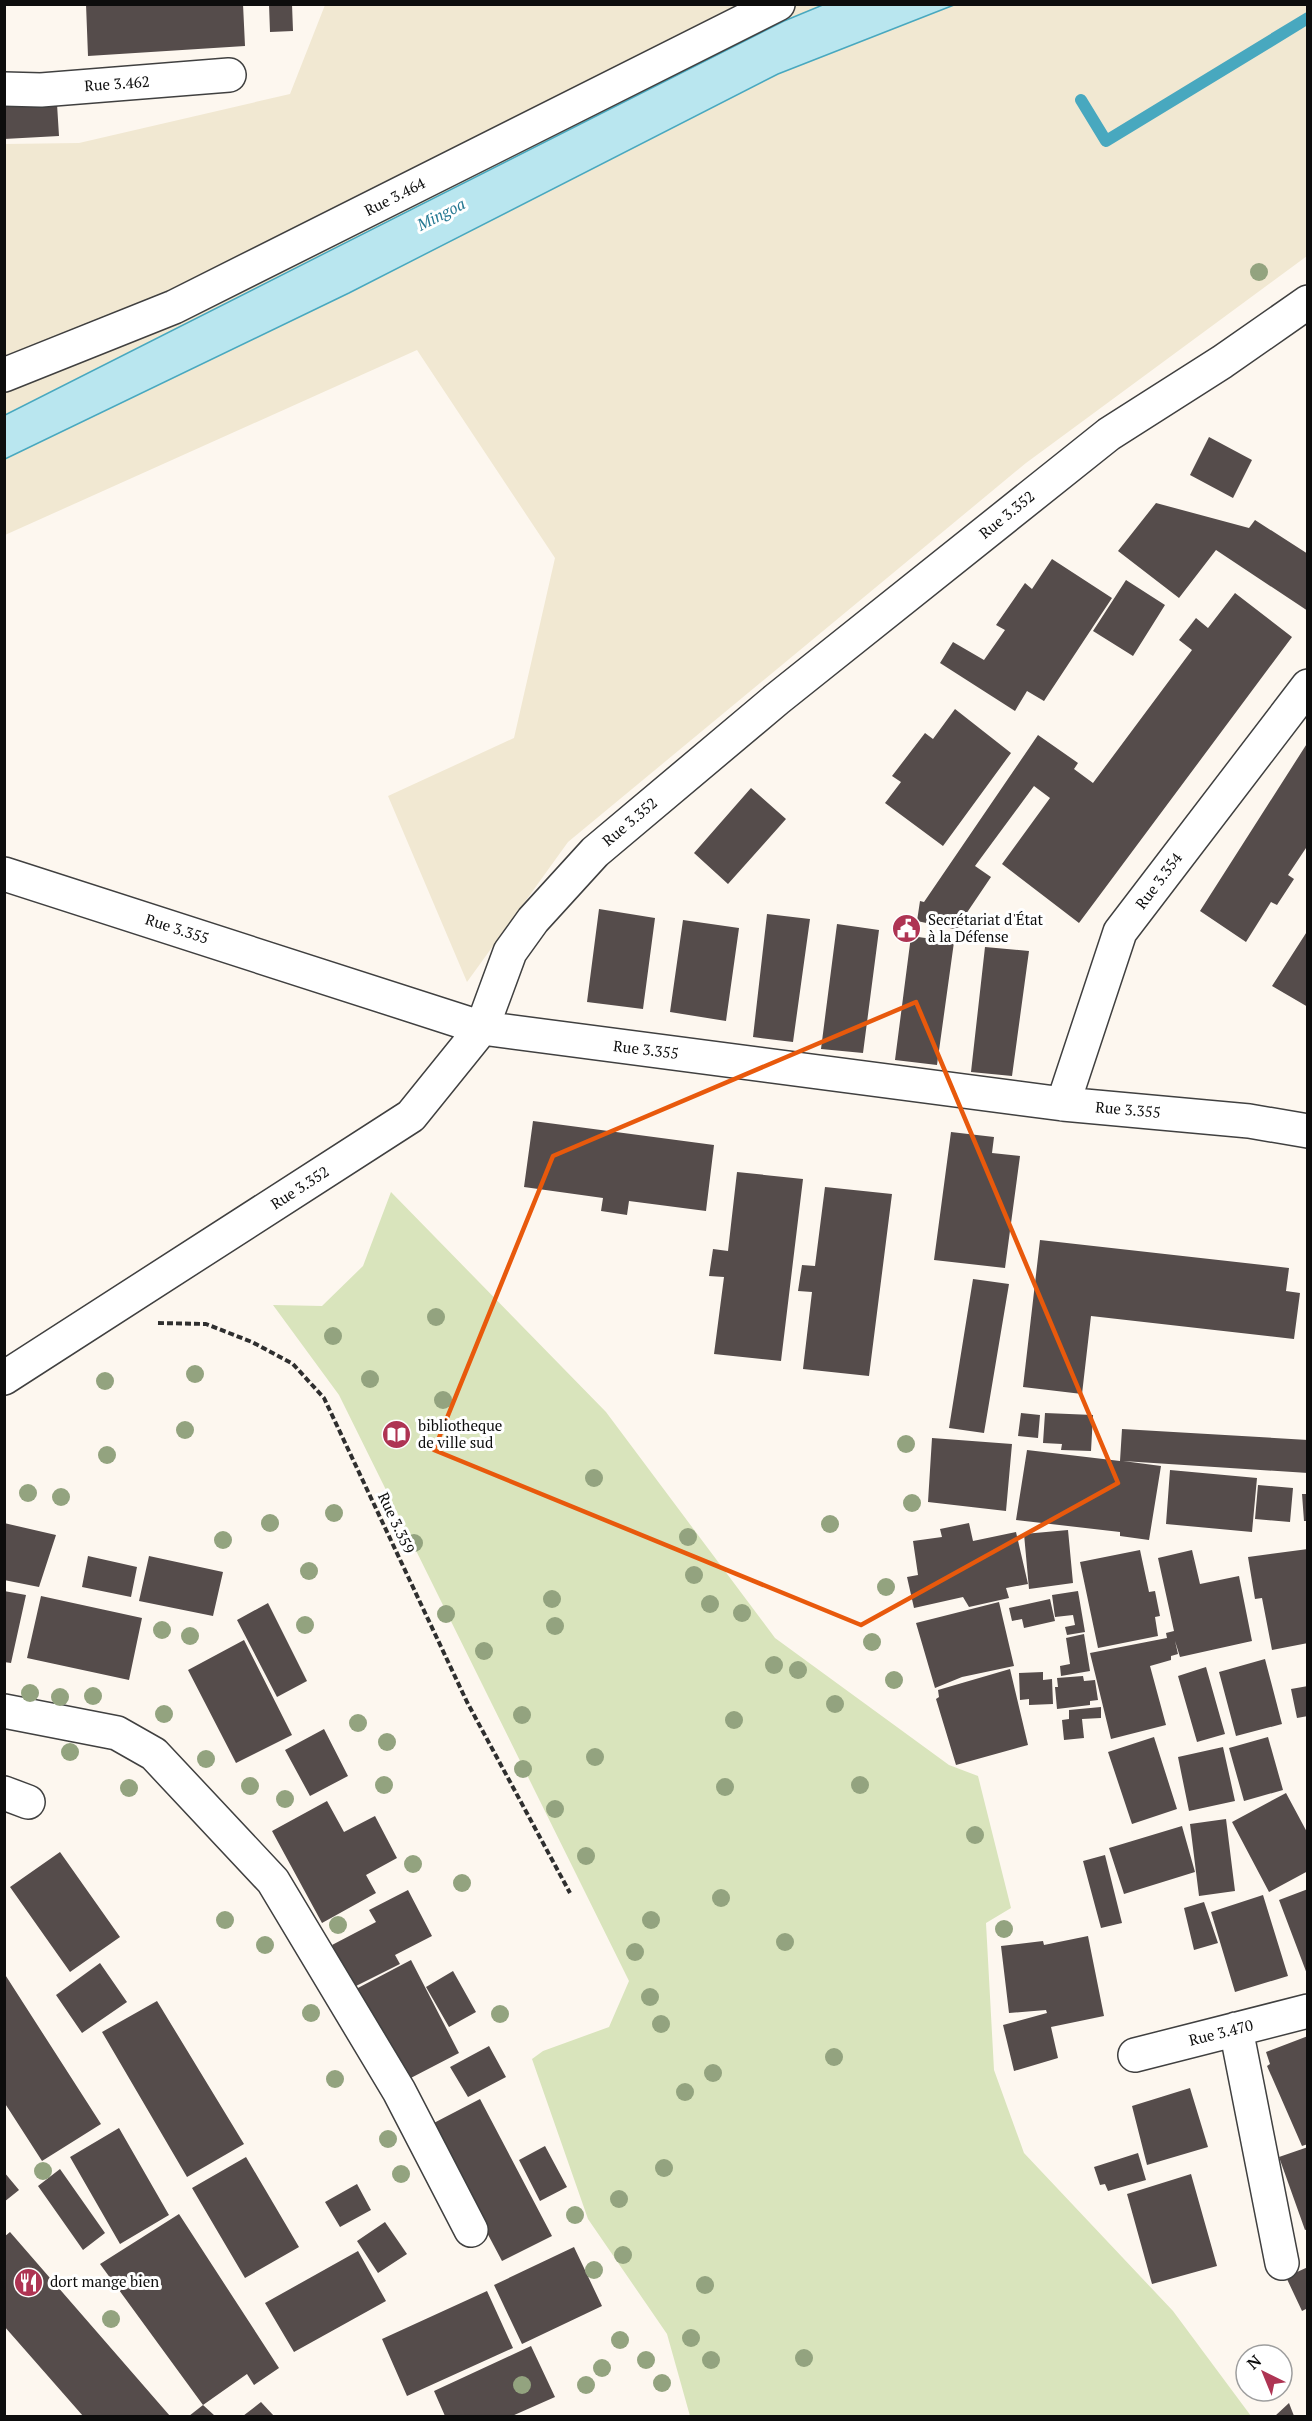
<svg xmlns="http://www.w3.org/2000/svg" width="1312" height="2421" font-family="'PT Serif',serif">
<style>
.farmland{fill:#f1e8d2}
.green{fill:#d9e4bc}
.water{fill:#b9e6ef;stroke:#48a8bf;stroke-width:1.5}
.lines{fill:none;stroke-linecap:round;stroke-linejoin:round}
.stream{stroke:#48a8bf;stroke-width:12}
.building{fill:#554c4b}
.minor-casing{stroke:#404040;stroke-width:36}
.path{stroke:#2f2f2f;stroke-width:4;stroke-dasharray:6 3;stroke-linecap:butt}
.minor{stroke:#fff;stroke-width:33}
.tree{fill:#93a37f}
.marked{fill:none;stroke:#e8590c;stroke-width:4.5;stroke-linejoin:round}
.labels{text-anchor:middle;stroke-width:6;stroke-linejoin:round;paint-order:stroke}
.street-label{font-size:15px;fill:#0d0d0d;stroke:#fff}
.poi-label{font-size:15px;fill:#0d0d0d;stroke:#fff;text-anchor:start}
.water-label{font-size:16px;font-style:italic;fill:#247892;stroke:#fff}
</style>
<rect width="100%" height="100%" fill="#fdf7ef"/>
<path class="farmland" d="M325 5H825L784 21 5 415V144L79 143 290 94Z
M954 5H1307V256L1026 463 568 842 467 982 388 796 514 738 555 558 417 350 5 535V459L349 293 778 74Z"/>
<path class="green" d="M391 1192 606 1412 775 1638 949 1765 978 1776 1011 1908 986 1923 994 2070 1024 2153 1173 2311 1251 2416H690L667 2334 588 2219 532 2059 543 2051 609 2027 629 1981 339 1395 273 1305 322 1306 363 1266Z"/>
<path class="water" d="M825 4 954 5 778 74 349 293 5 459V415L784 21Z"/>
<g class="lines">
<path class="stream" d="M1081 100 1106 141 1308 18"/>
</g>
<path class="building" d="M86 4H243L245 46 88 56Z
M269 4H292L293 31 270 32Z
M57 104 59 136 4 139V107Z
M1209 437 1252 460 1233 498 1190 475Z
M1156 503 1249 528 1255 520 1308 554V611L1216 550 1179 598 1118 551Z
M1052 559 1112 598 1044 701 1027 691 1015 711 940 663 953 642 984 660 1005 630 996 625 1025 583 1032 589Z
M1126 580 1165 605 1133 656 1093 631Z
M1235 593 1292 637 1079 923 1002 864 1050 798 1034 786 975 866 991 877 966 914 960 912 959 930 917 921 920 901 924 902 1038 735 1078 763 1074 769 1093 783 1192 650 1179 640 1196 618 1208 628Z
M955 709 1011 753 943 846 885 803 901 782 892 776 925 733 933 739Z
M1308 742V845L1288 875 1294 879 1277 905 1271 902 1246 942 1200 911Z
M751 788 786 819 728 884 694 853Z
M599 909 655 918 643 1009 587 1002Z
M767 914 810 919 793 1042 753 1037Z
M683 920 739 928 726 1021 670 1012Z
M837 924 879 930 863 1053 821 1049Z
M1308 930V1007L1272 986Z
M911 936 954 942 937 1065 895 1060Z
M985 947 1029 951 1012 1076 971 1072Z
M533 1121 714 1145 706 1211 629 1201 627 1215 601 1211 603 1198 524 1187Z
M951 1132 994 1137 992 1153 1020 1156 1005 1268 934 1260Z
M737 1172 803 1179 781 1361 714 1354 724 1277 709 1276 713 1249 728 1251Z
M825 1187 892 1194 869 1376 803 1369 812 1292 798 1291 802 1265 815 1266Z
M1040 1240 1289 1268 1286 1291 1300 1293 1294 1339 1091 1316 1082 1394 1023 1387Z
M973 1279 1009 1284 984 1433 949 1428Z
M1021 1413 1040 1415 1038 1438 1018 1436Z
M1045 1413 1093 1415 1091 1451 1061 1450 1062 1444 1043 1443Z
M1122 1429 1308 1440V1473L1123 1461 1161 1466 1149 1540 1120 1536V1532L1016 1520 1027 1450 1120 1461Z
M932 1438 1012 1444 1006 1511 928 1502Z
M1170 1470 1257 1478 1252 1532 1166 1524Z
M1258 1485 1293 1488 1290 1522 1255 1519Z
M1302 1494H1308V1521H1304Z
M4 1523 56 1535 39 1587 4 1580Z
M969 1523 973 1541 1016 1532 1028 1584 1006 1588 1009 1598 969 1607 963 1597 914 1608 907 1577 918 1575 913 1541 942 1537 940 1529Z
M1068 1530 1073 1583 1029 1589 1024 1534Z
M1308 1549V1643L1272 1650 1262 1598 1255 1599 1248 1557Z
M1140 1550 1149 1592 1155 1591 1160 1616 1155 1617 1158 1636 1098 1648 1080 1562Z
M1192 1550 1200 1584 1239 1576 1252 1641 1180 1657 1175 1641 1178 1654 1171 1656V1660L1150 1666 1166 1725 1111 1739 1090 1653 1167 1638 1166 1633 1174 1631 1158 1558Z
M88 1556 137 1567 131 1597 82 1587Z
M149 1556 223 1572 213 1616 139 1601Z
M4 1591 26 1595 11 1663 4 1662Z
M1078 1591 1085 1632 1067 1635 1065 1627 1075 1625 1073 1615 1055 1617 1052 1595Z
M41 1596 142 1618 129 1680 27 1658Z
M1050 1599 1055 1621 1024 1628 1022 1619 1012 1621 1009 1608Z
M999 1602 1014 1666 962 1677 935 1688 916 1623Z
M268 1603 307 1681 277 1697 237 1620Z
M1084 1634 1090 1671 1061 1676 1060 1666 1070 1664 1066 1638Z
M244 1640 292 1735 236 1763 188 1670Z
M1265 1659 1282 1724 1236 1736 1219 1672Z
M1206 1667 1225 1734 1197 1742 1178 1676Z
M1010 1669 1028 1745 956 1765 936 1699 939 1697 938 1690Z
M1043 1672V1680L1052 1679 1053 1704 1029 1705V1699L1020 1700 1019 1673Z
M1083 1676 1084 1681 1095 1680 1098 1700 1090 1701V1705L1057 1709 1055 1687H1058L1057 1678Z
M1308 1686V1716L1297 1718 1291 1689Z
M1101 1707V1718L1082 1719 1084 1738 1064 1740 1062 1720 1069 1719V1710Z
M324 1729 348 1776 310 1796 285 1750Z
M1154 1737 1177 1809 1132 1824 1108 1752Z
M1268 1737 1283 1790 1244 1801 1229 1748Z
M1223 1747 1235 1801 1189 1811 1178 1757Z
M1286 1793 1308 1834V1871L1269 1892 1232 1822Z
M327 1801 344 1832 375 1816 397 1858 366 1875 376 1893 322 1923 272 1831Z
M1226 1819 1235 1891 1199 1896 1190 1824Z
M1182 1826 1195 1872 1124 1894 1109 1848Z
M60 1852 120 1937 70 1972 10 1887Z
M1105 1855 1122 1923 1101 1928 1083 1861Z
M1308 1889V1974H1307L1279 1900Z
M408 1890 432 1936 395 1955 400 1964 354 1987 332 1945 376 1922 369 1910Z
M1263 1895 1288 1976 1235 1992 1211 1912Z
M1204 1902 1218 1943 1194 1950 1184 1908Z
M1088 1936 1104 2016 1051 2027 1058 2058 1014 2071 1003 2025 1047 2013 1046 2010 1009 2013 1001 1946 1043 1941 1044 1945Z
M411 1960 459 2053 405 2081 356 1989Z
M100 1963 127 2002 82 2033 56 1995Z
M453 1971 476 2012 449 2027 426 1987Z
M4 1973 101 2124 42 2161 4 2102Z
M157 2001 244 2144 187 2177 102 2032Z
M1308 2036V2144L1302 2146 1267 2066 1270 2064 1266 2052Z
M489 2046 506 2077 468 2097 450 2067Z
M1190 2088 1208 2147 1147 2165 1132 2106Z
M480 2099 552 2236 502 2261 430 2125Z
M119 2128 169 2215 120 2244 70 2157Z
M545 2146 567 2187 540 2201 519 2160Z
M1308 2147V2229L1305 2230 1279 2157Z
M1138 2153 1146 2180 1108 2191 1105 2184 1100 2185 1094 2167Z
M246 2157 299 2247 245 2278 192 2188Z
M60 2169 105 2233 83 2250 38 2186Z
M4 2172 19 2190 4 2202Z
M1191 2174 1217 2266 1152 2284 1127 2194Z
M357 2184 371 2210 340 2227 325 2202Z
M179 2214 279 2368 254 2385 247 2374 203 2405 100 2264Z
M385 2222 407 2254 378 2273 357 2241Z
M10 2232 170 2416H83L4 2326V2237Z
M574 2247 602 2306 522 2344 494 2285Z
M358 2251 386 2301 294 2352 265 2303Z
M1308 2267V2308L1302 2311 1286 2277Z
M487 2291 513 2348 407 2396 382 2339Z
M531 2346 555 2397 512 2416H445L434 2391Z
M261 2402 274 2416H243Z
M1289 2403 1294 2416H1275Z
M203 2405 215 2416H189Z"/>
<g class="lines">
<defs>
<path id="minor" d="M4 89 41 90 229 75
M4 375 174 307 778 4
M4 874 482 1028 1063 1104 1249 1121 1308 1131
M1063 1104 1120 932 1308 686
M4 1378 411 1116 482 1028 510 952 533 920 595 852 777 699 1109 434 1222 362 1308 302
M4 1711 117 1733 154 1754 273 1881 399 2091 471 2230
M4 1793 28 1802
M1236 2029 1282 2263
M1135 2055 1308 2011"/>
</defs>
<use href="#minor" class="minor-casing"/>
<path class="path" d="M158 1323 206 1324 252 1342 293 1364 324 1398 467 1702 570 1893"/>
<use href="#minor" class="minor"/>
</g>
<g class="tree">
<circle cx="1259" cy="272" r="9"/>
<circle cx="436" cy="1317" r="9"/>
<circle cx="333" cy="1336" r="9"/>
<circle cx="195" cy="1374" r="9"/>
<circle cx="370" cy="1379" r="9"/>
<circle cx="105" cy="1381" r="9"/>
<circle cx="443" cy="1400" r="9"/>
<circle cx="185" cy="1430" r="9"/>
<circle cx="906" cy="1444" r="9"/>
<circle cx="107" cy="1455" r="9"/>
<circle cx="594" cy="1478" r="9"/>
<circle cx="28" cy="1493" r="9"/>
<circle cx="61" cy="1497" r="9"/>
<circle cx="912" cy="1503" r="9"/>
<circle cx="334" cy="1513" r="9"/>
<circle cx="270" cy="1523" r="9"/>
<circle cx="830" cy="1524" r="9"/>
<circle cx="688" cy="1537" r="9"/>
<circle cx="223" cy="1540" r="9"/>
<circle cx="414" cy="1543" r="9"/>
<circle cx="309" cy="1571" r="9"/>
<circle cx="694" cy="1575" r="9"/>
<circle cx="886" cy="1587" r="9"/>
<circle cx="552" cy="1599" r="9"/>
<circle cx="710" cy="1604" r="9"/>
<circle cx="742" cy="1613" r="9"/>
<circle cx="446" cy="1614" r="9"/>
<circle cx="305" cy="1625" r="9"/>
<circle cx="555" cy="1626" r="9"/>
<circle cx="162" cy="1630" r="9"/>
<circle cx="190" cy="1636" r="9"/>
<circle cx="872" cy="1642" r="9"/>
<circle cx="484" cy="1651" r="9"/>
<circle cx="774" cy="1665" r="9"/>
<circle cx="798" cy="1670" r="9"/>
<circle cx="894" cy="1680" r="9"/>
<circle cx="30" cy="1693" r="9"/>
<circle cx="93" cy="1696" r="9"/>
<circle cx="60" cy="1697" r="9"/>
<circle cx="835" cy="1704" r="9"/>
<circle cx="164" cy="1714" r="9"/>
<circle cx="522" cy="1715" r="9"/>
<circle cx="734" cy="1720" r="9"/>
<circle cx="358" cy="1723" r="9"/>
<circle cx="387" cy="1742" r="9"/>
<circle cx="70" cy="1752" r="9"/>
<circle cx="595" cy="1757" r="9"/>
<circle cx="206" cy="1759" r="9"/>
<circle cx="523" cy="1769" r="9"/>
<circle cx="384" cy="1785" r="9"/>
<circle cx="860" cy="1785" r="9"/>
<circle cx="250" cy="1786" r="9"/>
<circle cx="725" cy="1787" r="9"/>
<circle cx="129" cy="1788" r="9"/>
<circle cx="285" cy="1799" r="9"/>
<circle cx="555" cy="1809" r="9"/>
<circle cx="975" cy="1835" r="9"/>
<circle cx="586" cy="1856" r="9"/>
<circle cx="413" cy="1864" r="9"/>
<circle cx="462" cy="1883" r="9"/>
<circle cx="721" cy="1898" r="9"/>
<circle cx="225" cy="1920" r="9"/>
<circle cx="651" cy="1920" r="9"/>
<circle cx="338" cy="1925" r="9"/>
<circle cx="1004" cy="1929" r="9"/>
<circle cx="785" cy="1942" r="9"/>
<circle cx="265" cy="1945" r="9"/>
<circle cx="635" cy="1952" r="9"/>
<circle cx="650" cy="1997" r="9"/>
<circle cx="311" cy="2013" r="9"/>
<circle cx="500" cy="2014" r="9"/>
<circle cx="661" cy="2024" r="9"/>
<circle cx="834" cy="2057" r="9"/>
<circle cx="713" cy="2073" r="9"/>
<circle cx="335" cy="2079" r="9"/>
<circle cx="685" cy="2092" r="9"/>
<circle cx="388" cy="2139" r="9"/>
<circle cx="664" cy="2168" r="9"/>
<circle cx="43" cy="2171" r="9"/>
<circle cx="401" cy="2174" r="9"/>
<circle cx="619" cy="2199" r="9"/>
<circle cx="575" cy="2215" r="9"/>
<circle cx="623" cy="2255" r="9"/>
<circle cx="594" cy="2270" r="9"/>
<circle cx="705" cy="2285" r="9"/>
<circle cx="111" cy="2319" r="9"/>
<circle cx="691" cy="2338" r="9"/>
<circle cx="620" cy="2340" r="9"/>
<circle cx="804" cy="2358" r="9"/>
<circle cx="646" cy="2360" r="9"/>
<circle cx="711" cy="2360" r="9"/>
<circle cx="602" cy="2368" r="9"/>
<circle cx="662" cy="2383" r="9"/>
<circle cx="522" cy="2385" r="9"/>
<circle cx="586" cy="2385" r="9"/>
</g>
<path class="marked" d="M916 1002 1118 1483 861 1625 434 1450 553 1156Z"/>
<defs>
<symbol id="civic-disc" viewBox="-11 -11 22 22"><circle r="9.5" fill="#ae3453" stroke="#fff"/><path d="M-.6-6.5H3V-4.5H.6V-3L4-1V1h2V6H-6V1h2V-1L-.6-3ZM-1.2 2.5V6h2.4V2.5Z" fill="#fff"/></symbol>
<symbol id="library-disc" viewBox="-11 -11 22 22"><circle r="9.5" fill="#ae3453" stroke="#fff"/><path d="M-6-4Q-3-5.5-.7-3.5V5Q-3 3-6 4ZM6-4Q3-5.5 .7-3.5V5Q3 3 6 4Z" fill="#fff"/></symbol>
<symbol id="restaurant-disc" viewBox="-11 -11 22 22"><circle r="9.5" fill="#ae3453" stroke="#fff"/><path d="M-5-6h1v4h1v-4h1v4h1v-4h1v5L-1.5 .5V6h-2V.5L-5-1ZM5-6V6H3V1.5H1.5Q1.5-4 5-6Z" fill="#fff"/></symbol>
</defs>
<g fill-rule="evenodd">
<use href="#civic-disc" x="890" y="912" width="33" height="33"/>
<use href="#library-disc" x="380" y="1418" width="33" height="33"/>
<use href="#restaurant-disc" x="12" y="2266" width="33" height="33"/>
</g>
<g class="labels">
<g class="street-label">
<text transform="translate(117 84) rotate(-4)" y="5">Rue 3.462</text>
<text transform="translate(395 197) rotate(-27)" y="5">Rue 3.464</text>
<text transform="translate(1007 515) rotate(-39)" y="5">Rue 3.352</text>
<text transform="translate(630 822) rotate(-40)" y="5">Rue 3.352</text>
<text transform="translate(1159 881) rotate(-53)" y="5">Rue 3.354</text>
<text transform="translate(177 929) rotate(18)" y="5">Rue 3.355</text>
<text transform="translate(646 1050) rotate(7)" y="5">Rue 3.355</text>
<text transform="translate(1128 1110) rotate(5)" y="5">Rue 3.355</text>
<text transform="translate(300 1188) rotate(-33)" y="5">Rue 3.352</text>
<text transform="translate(396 1523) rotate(65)" y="5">Rue 3.359</text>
<text transform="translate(1221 2033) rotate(-14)" y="5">Rue 3.470</text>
</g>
<g class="poi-label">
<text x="928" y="925">Secrétariat d'État<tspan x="928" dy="17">à la Défense</tspan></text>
<text x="418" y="1431">bibliotheque<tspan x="418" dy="17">de ville sud</tspan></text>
<text x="50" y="2287">dort mange bien</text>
</g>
<g class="water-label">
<text transform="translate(441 214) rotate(-27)" y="6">Mingoa</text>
</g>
</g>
<rect width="1312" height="2421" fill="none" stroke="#0d0d0d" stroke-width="12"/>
<g transform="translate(1264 2373) rotate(317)"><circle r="28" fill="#ffffff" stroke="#9e9e9e" stroke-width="1.5"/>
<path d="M0-4.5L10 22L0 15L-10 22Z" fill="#ae3453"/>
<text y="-9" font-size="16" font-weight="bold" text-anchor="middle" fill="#0d0d0d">N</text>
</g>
</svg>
